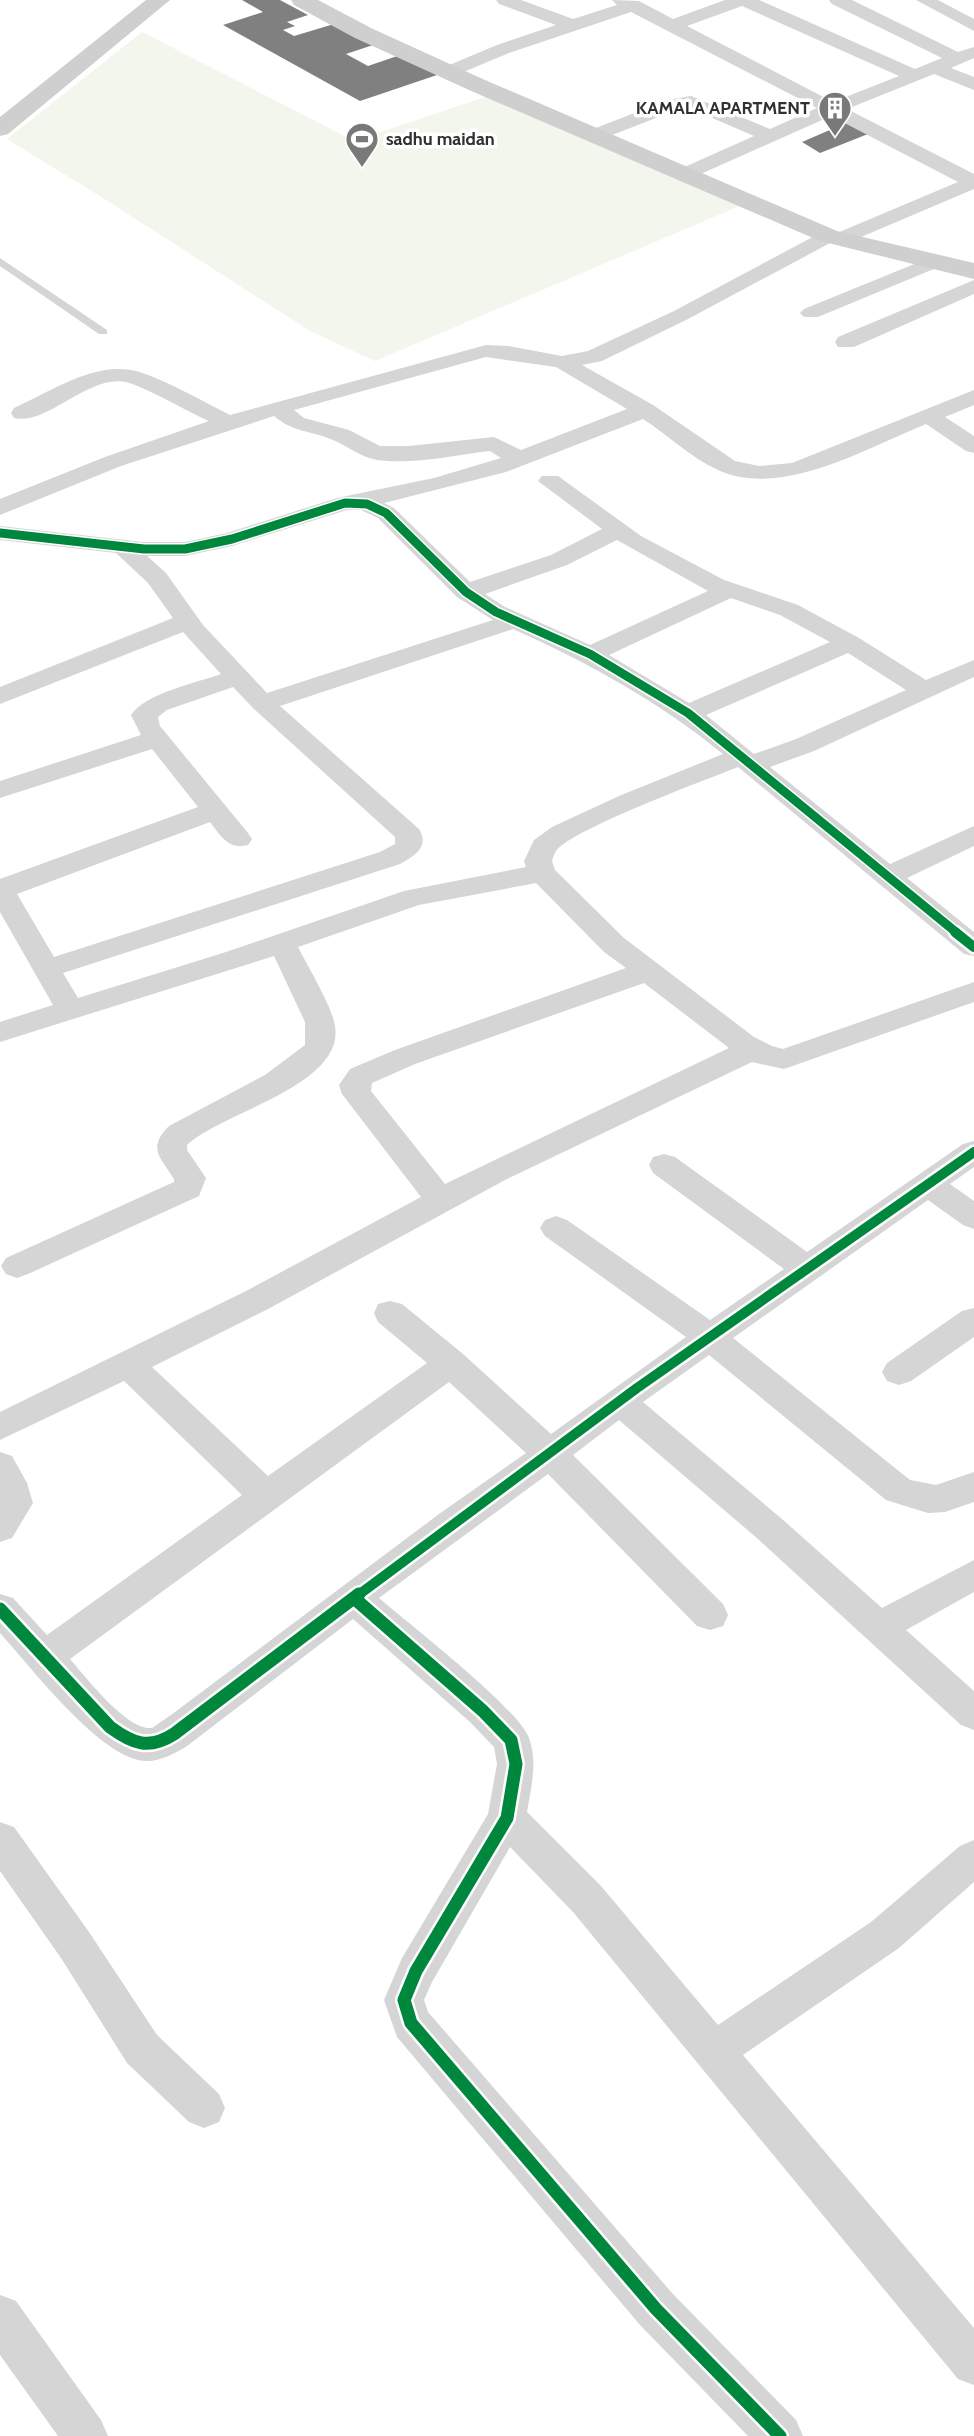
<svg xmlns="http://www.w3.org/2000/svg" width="974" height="2436" font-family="Cabin,sans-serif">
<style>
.green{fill:#f2f6ed}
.building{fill:#808080}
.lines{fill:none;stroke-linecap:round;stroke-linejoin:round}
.lane{fill:#d5d5d5;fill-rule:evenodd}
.street{fill:#d5d5d5;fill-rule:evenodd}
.secondary{fill:#cfcfcf;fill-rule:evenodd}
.cycleway-far2-casing{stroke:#fff;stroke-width:12}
.cycleway-far1-casing{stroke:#fff;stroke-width:15}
.cycleway-casing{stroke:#fff;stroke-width:18}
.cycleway-far2{stroke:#00873e;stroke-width:9}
.cycleway-far1{stroke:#00873e;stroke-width:10}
.cycleway{stroke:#00873e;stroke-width:13}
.labels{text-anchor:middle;stroke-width:7;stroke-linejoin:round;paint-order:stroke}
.far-poi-label{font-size:18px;font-weight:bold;fill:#313131;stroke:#fff;text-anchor:end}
</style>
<rect width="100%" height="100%" fill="#fff"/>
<path class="green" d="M142 32 354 141 485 97 749 202 375 361 310 331 103 198 7 139Z"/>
<path class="building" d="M242 0H280L308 15 287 22 295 26 283 30 294 36 334 24 373 45 346 54 368 66 403 54 440 74 360 101 223 25 263 12Z
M846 123 868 134 820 153 802 142Z"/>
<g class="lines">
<path class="lane" d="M0 258 107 330V334H99L0 266Z"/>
<path class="street" d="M496 0H521L573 19 617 5 612 0 639 1 673 19 725 0H759L915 69 942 58 832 4 829 0H852L958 52 974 47V58L951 68 974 77V90L934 74 847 109 974 174V189L847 243 840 245 832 242 688 319 602 361 582 365 653 405 735 461 759 466 792 463 974 390V405L945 417 974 436V453L966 451 926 424C867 448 781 499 718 470 691 458 668 435 643 419L506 472 384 503 394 508 470 582 551 555 602 529 538 481 542 476H558L641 536 724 580 798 605 859 638 926 680 974 660V677L814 751 770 767 890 864 974 826V846L907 878 974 932V956L964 954 738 767C706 780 572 829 556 851 554 854 553 858 552 861L555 870 624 938 754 1037 772 1046 783 1049 974 982V1002L784 1069 752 1062 505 1180 268 1309 152 1367 268 1476 427 1363 378 1322 374 1313 378 1304 390 1301 402 1304 463 1354 551 1434 686 1337 545 1236 540 1228 545 1220 556 1216 567 1220 710 1320 784 1269 653 1173 649 1165 653 1157 664 1154 675 1157 807 1252 963 1144 974 1141V1167L950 1184 974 1201V1229L963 1225 928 1200 733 1338 910 1480 936 1485 974 1472V1502L945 1512 928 1513 886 1500 709 1355 643 1402 782 1519 882 1608 974 1560V1592L906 1630 974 1691V1730L961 1725 758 1539 619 1420 573 1455 723 1604 728 1615 723 1626 710 1630 697 1626 548 1474 379 1598C410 1625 517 1707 529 1738 538 1763 531 1787 527 1812L601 1886 718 2025 871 1922 960 1846 974 1840V1882L899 1948 743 2055 974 2328V2385L958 2379 573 1912 510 1847 432 1982 424 2000 428 2012 672 2293 796 2420 803 2436H748L640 2325 397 2037 384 2000 402 1958 488 1814 497 1764 494 1747 470 1722 353 1619 187 1746C176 1753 161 1761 147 1761 103 1762 30 1666 0 1633V1594L13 1598 47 1635 242 1495 124 1381 0 1440V1412L246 1291 421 1197 342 1094 339 1085 350 1069 395 1050 626 968 604 952 536 883 419 905 298 947C308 967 332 1006 335 1026 345 1086 221 1112 187 1145V1150L206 1178 199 1196 28 1274 17 1278 6 1274 1 1266 6 1258 174 1182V1179C160 1157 147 1148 169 1126L265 1075 305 1045V1022L274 956 0 1042V1022L53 1005 0 912V879L198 807 152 749 0 798V781L141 735 131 715C146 693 196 683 221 674L183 632 0 704V687L173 618 148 583 116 553 0 540V526L144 542H185L227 533 337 498 434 478 501 458 490 451C454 455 413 465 377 460 360 457 348 446 333 440 310 430 294 433 274 416L121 466 0 515V499L105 457 209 421C188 412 146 387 126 382 88 374 47 426 14 418L11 413 14 408C49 392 92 363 131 370 155 374 206 403 230 415L486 345 508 346 562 356 588 351 674 311 822 232 829 230 837 233 958 182 831 116 694 177H680L677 173 680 169 754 136 689 108 679 109 602 139 595 141 585 135 588 131 668 100 691 96 770 129 817 108 631 12 509 53 454 76H442L439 72 442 68 497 45 556 25 499 4ZM742 6 899 76 833 102 687 26ZM486 357 556 367 627 409 521 450 494 437 409 446H380L349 430 304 418 294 410ZM347 510H361L378 518 457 597 493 620 267 693 203 625 166 573 147 556H185L232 546ZM617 540 708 591 590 645 505 607 485 594 567 565ZM731 598 780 615 830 642 689 703 609 655ZM513 629C589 663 659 702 723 754L619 796 552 827 534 840 524 861 526 867 404 891 226 952 78 998 63 973 400 864C414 856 430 847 419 829L280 706ZM848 653 906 690 796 739 754 754 706 715ZM233 687 253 708 395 837V844L380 852 54 957 17 894 210 822C221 836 228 850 248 845L252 839 248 833 160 726 158 717 167 710ZM644 983 729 1048 445 1184 371 1091 372 1083 415 1064ZM449 1382 526 1453 439 1514 171 1715 152 1728C127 1731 86 1677 70 1659Z
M916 0H938L974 19V31Z
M934 256 941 258 944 262 941 266 818 317H804L800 313 804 309Z
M974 280V294L854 347H838L835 342 838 337Z
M974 1308V1337L911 1381 899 1385 887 1381 882 1372 887 1363 962 1311Z
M0 1452 12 1456 27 1483 33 1503 12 1538 0 1542Z
M0 1822 14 1827 89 1932 157 2035 219 2094 225 2108 219 2122 204 2128 189 2122 127 2063 61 1958 0 1871Z
M0 2295 16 2301 101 2420 108 2436H58L0 2355Z"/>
<path class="secondary" d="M146 0H170L8 134 0 136V117Z
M291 0H318L371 28 485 80 837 231 974 263V279L820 241 469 90 355 38 294 5Z"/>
<defs>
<path id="cycleway-far2" d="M0 533 144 549H185L232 539 345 503 367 504 386 513 466 592 496 612 590 654 688 713 957 933"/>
<path id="cycleway-far1" d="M955 932 974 947
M357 1596 637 1388 974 1152"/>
<path id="cycleway" d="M354 1598 483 1711 511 1740 516 1764 507 1818 416 1971 404 2000 411 2023 656 2309 780 2436
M0 1609 110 1727C133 1744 149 1750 174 1734L359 1594"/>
</defs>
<use href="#cycleway-far2" class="cycleway-far2-casing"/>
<use href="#cycleway-far1" class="cycleway-far1-casing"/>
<use href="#cycleway" class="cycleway-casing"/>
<use href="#cycleway-far2" class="cycleway-far2"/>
<use href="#cycleway-far1" class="cycleway-far1"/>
<use href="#cycleway" class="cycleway"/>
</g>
<defs>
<symbol id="building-pin" viewBox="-11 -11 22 30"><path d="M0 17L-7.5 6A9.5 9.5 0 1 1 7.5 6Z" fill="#797979" stroke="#fff"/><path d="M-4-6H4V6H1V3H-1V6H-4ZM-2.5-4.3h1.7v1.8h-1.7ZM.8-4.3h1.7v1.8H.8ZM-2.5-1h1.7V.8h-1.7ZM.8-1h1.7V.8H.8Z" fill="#fff"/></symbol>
<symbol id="stadium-pin" viewBox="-11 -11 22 30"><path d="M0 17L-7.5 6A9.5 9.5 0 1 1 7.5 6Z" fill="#797979" stroke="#fff"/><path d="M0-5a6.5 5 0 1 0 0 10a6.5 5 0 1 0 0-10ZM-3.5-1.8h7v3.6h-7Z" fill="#fff"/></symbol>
</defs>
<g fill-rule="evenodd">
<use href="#building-pin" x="816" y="89" width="38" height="52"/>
<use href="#stadium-pin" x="343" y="120" width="38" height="52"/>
</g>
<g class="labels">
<g class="far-poi-label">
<text x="810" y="114">KAMALA APARTMENT</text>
<text x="386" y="145" text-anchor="start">sadhu maidan</text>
</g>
</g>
</svg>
